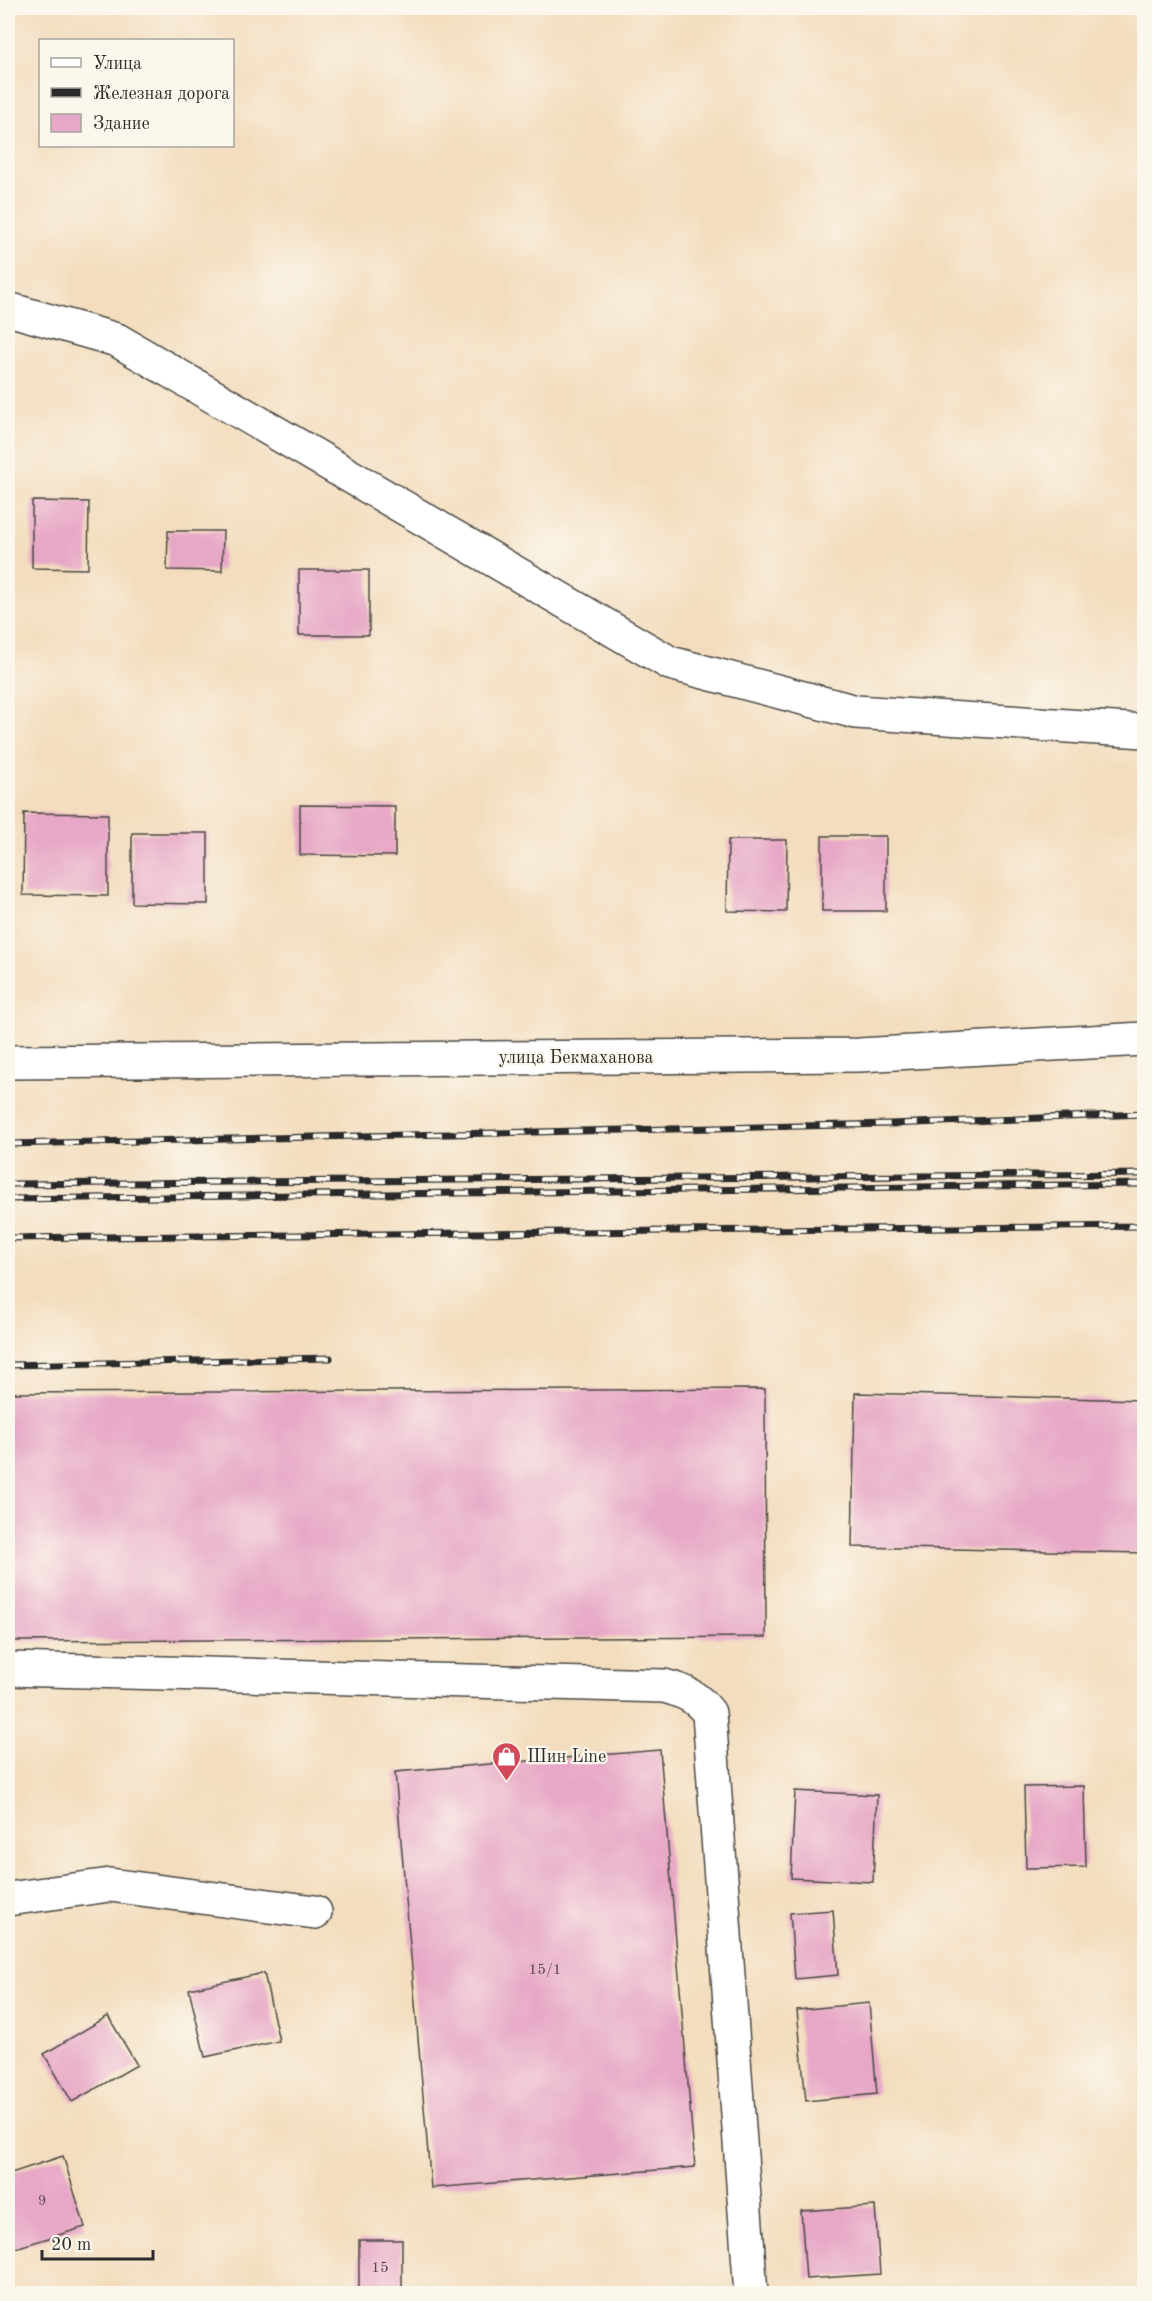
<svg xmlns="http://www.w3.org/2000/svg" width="1152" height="2301" font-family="'Old Standard TT',serif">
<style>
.building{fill:#e7a7c6}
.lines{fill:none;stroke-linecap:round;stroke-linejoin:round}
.minor-casing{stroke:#494641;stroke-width:36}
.minor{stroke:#fff;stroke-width:33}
.rail-casing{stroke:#2b2b2b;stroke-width:7}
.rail{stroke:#fbf7ec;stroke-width:4.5;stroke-dasharray:14;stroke-linecap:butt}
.labels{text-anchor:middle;stroke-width:4.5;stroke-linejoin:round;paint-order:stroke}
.number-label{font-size:15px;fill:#5a4a52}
.street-label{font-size:18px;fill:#2b2b2b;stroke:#fbf7ec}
.poi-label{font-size:18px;fill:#2b2b2b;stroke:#fbf7ec;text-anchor:start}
</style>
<rect width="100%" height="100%" fill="#fbf7ec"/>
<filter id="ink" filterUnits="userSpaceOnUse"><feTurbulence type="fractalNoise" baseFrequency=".0167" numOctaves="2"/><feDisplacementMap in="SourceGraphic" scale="12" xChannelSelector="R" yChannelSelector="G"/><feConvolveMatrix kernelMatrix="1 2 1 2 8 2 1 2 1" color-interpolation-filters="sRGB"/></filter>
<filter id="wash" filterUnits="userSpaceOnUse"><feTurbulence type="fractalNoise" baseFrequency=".008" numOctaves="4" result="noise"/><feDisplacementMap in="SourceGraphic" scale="24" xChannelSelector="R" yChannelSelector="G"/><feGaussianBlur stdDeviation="1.35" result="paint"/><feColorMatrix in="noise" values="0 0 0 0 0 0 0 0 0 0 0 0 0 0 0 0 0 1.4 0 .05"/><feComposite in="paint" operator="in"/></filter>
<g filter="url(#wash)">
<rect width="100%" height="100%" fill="#f3ddbe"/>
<g id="blocks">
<path class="building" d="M32 501 89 502 88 569 32 568Z
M168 531H223L222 571 167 570Z
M299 570H369V635H299Z
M300 805 395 806V856L300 855Z
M24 813 108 814V896L23 895Z
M132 833H208V904L132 903Z
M822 836H886V911H822Z
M728 840H787L786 912 727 911Z
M765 1389 766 1637 8 1641V1393Z
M855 1393 1144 1400V1553L852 1547Z
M660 1750 695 2167 431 2188 395 1772Z
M1084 1786 1086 1867 1026 1868 1024 1787Z
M795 1791 877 1795 873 1882 791 1878Z
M833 1910 838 1975 795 1979 790 1913Z
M264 1973 279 2041 205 2057 189 1989Z
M869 2003 877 2094 806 2101 797 2010Z
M108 2016 137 2065 72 2102 44 2054Z
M63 2156 85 2227 9 2250 8 2174Z
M875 2206 880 2274 806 2279 801 2211Z
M359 2240H402V2294H359Z"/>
</g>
</g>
<g filter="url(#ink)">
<use href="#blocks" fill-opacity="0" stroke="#494641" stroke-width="1.5"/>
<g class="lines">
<defs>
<path id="minor" d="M8 309 117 340 670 663 856 712 1144 731
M8 1062 859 1055 1144 1039
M8 1669 664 1686C684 1691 697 1697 709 1713L751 2294
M8 1899 110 1885 315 1912"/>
</defs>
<use href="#minor" class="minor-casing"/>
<use href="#minor" class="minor"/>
<defs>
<path id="rail" d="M8 1144 890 1124 1144 1114
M8 1184 1144 1174
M8 1199 1144 1184
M8 1238 1144 1226
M8 1365 330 1358"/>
</defs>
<use href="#rail" class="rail-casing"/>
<use href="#rail" class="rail"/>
</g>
</g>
<defs>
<symbol id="shop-pin" viewBox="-11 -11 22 30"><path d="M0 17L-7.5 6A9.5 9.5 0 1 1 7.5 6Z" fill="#d1495b" stroke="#fbf7ec"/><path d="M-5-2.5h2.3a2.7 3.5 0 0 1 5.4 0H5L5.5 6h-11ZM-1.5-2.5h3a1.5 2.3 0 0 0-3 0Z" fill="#fff"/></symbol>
</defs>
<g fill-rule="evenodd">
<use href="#shop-pin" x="490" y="1740" width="33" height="45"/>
</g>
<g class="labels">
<g class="number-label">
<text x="545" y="1974">15/1</text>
<text x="42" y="2205">9</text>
<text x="380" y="2272">15</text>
</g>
<g class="street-label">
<text x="576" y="1063">улица Бекмаханова</text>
</g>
<g class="poi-label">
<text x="527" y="1762">Шин Line</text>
</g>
</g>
<rect width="1152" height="2301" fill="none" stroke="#fbf7ec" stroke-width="30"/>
<rect x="39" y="39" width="195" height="108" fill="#fbf7ec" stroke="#a8a59f" stroke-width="1.5"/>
<rect x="51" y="58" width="30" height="9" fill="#ffffff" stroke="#a8a59f" stroke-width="1.5"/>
<text x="93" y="69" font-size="18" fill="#2b2b2b">Улица</text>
<rect x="51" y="88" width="30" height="9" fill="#2b2b2b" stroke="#a8a59f" stroke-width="1.5"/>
<text x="93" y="99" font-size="18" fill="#2b2b2b">Железная дорога</text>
<rect x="51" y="114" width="30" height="18" fill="#e7a7c6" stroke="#a8a59f" stroke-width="1.5"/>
<text x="93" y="129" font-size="18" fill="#2b2b2b">Здание</text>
<path d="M42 2250v9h111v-9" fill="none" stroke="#2b2b2b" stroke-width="3"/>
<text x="51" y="2250" font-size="18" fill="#2b2b2b" stroke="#fbf7ec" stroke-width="4.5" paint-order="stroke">20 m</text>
</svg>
